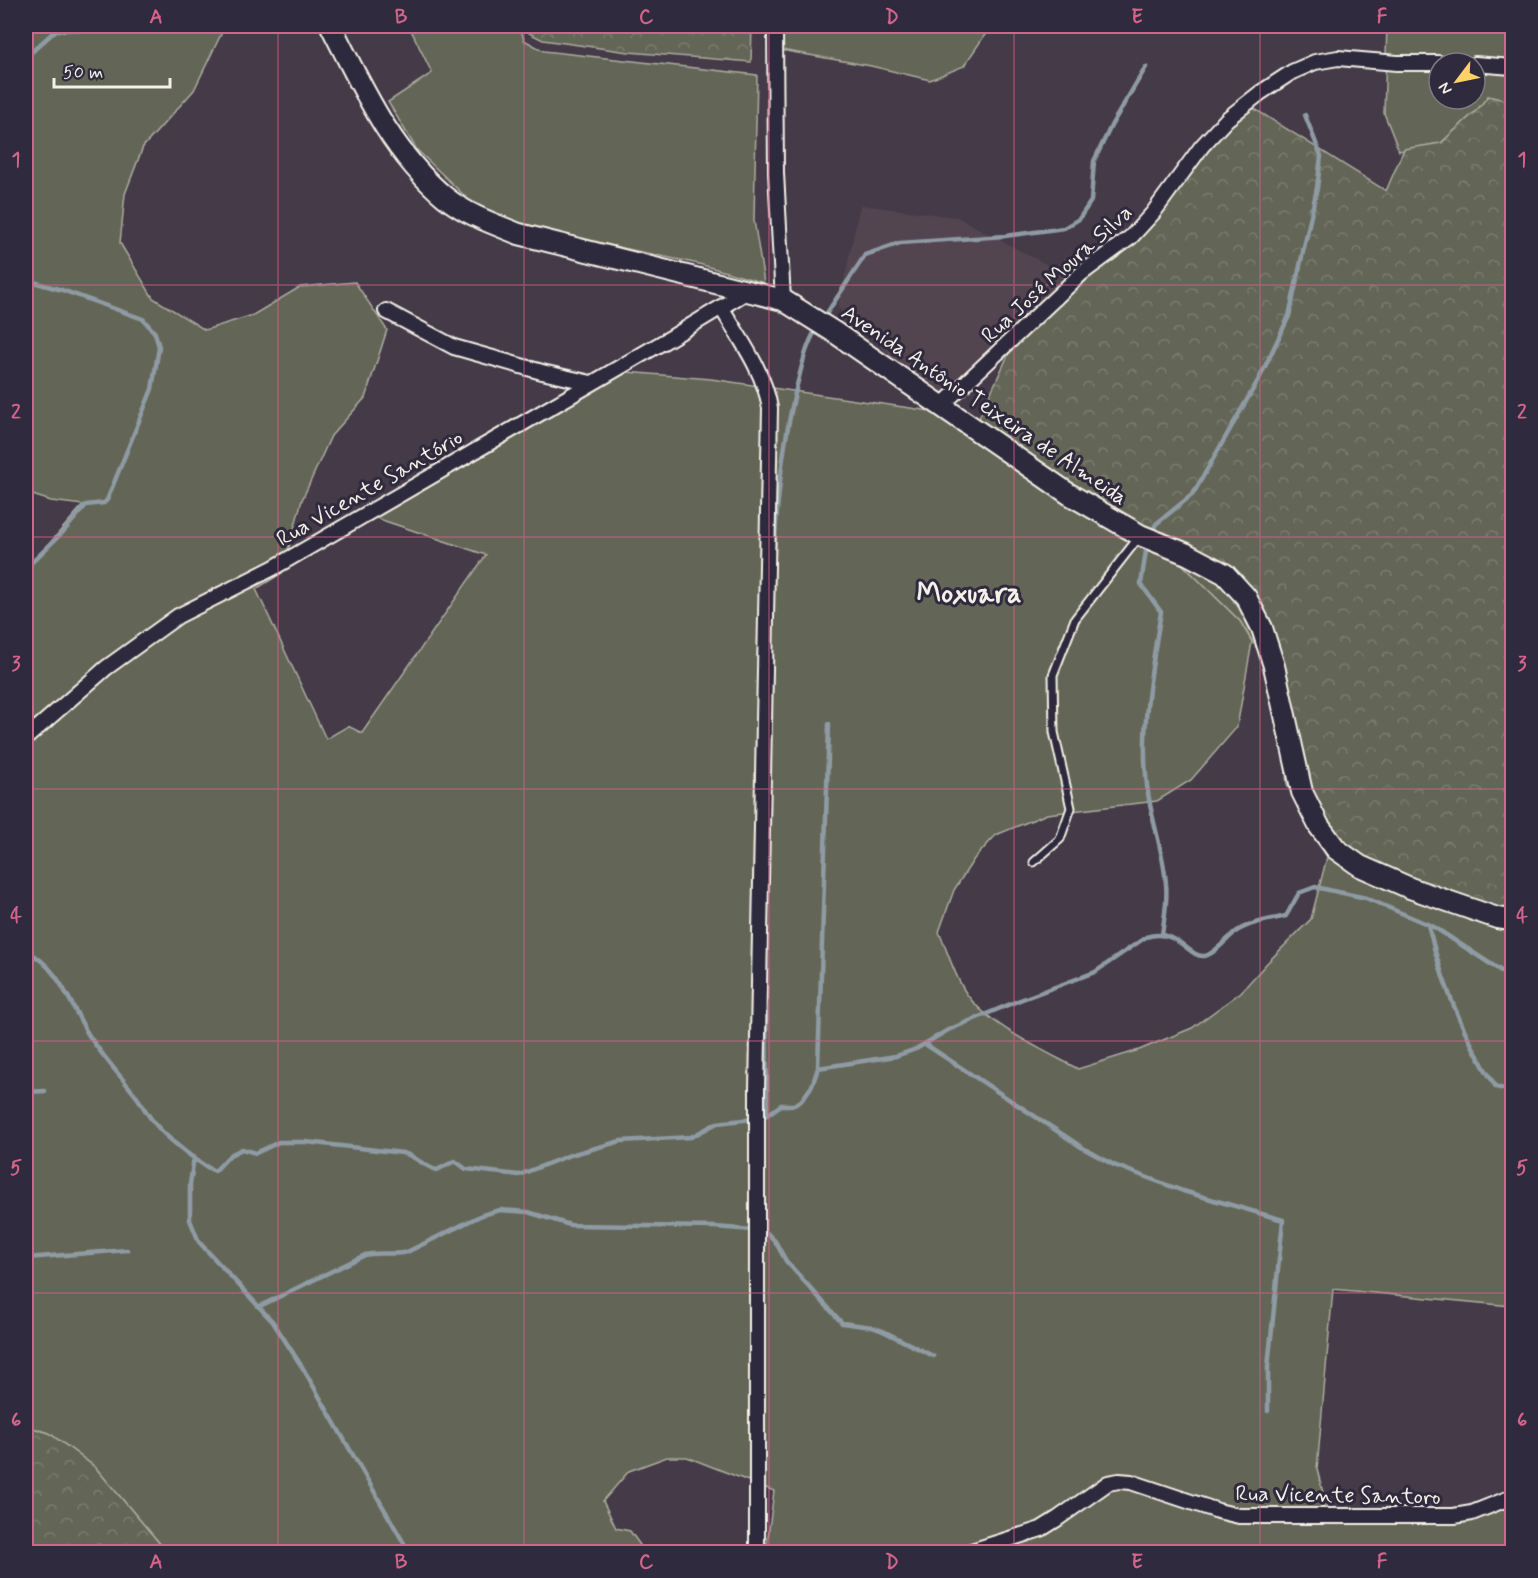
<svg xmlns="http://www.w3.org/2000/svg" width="1538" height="1578" font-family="Mynerve,sans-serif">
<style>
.built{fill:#524550}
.grass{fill:#646657;stroke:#acaca0;stroke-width:1.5;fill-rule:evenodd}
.forest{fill:url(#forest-crowns);stroke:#acaca0;stroke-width:1.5}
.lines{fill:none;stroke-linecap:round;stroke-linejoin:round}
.stream{stroke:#8f9ba4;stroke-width:4.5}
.lane-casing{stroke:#f4f1e8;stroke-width:11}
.street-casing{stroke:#f4f1e8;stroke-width:18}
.secondary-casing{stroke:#f4f1e8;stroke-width:24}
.lane{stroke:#2f2a3d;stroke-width:7}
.street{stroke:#2f2a3d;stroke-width:14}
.secondary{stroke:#2f2a3d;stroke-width:20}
.grid{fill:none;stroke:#d4648c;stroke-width:1.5;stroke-opacity:0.55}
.labels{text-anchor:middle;stroke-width:6;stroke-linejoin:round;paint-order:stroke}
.street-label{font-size:22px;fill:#f4f1e8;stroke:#2f2a3d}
.district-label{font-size:28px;font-weight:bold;fill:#f4f1e8;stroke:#2f2a3d}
.neatline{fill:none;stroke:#d4648c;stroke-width:2}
.grid-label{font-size:20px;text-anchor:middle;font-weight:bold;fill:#d4648c}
</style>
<defs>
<pattern id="forest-crowns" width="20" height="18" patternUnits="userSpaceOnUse" patternTransform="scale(1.5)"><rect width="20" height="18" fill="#646657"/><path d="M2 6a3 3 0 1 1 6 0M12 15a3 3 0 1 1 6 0" fill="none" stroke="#7b7c6f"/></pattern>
</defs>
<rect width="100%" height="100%" fill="#443a48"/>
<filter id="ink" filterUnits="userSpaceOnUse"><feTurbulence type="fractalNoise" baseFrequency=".0167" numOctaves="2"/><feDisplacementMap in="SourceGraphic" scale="12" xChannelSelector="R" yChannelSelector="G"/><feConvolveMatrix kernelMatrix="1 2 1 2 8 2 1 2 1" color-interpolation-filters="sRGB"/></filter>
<g filter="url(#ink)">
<path class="built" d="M860 205 957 217 1053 268 1068 255 1075 267 938 399 838 308Z"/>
<path class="grass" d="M26 26H225L194 90 143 147 125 194 120 243 153 298 205 330 253 315 300 287 355 282 387 330 365 398 331 436 302 500 282 573 256 589 326 739 348 726 362 733 486 555 373 517 626 372 711 379 979 418 1033 460 1175 557 1240 621 1252 642 1237 727 1191 780 1157 801 1047 814 996 835 974 859 954 890 939 932C948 952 954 975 966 993 986 1024 1045 1051 1078 1069L1139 1050 1192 1028 1241 992 1266 964 1311 919 1327 857 1512 911V1311L1511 1306 1333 1289 1317 1469 1327 1509 1412 1510 1465 1507 1512 1489V1552H766L774 1491 687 1457H667L629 1471 603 1501 616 1528 630 1531 645 1552H167L95 1467 49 1433 26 1426V570L83 505 51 501 26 493Z
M409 26H520L524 40 544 51 757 75 754 220 764 283 699 264 527 228 472 203 417 150 388 102 432 73Z
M781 26H991L964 66 930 80 871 66 781 50Z
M1387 26H1512V102L1488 96 1478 109 1441 143 1399 151 1384 113ZM1439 63H1475V99H1439Z"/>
<path class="forest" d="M527 26H752L751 62 628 52 543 40 529 33Z
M1488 96 1512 102V911L1327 857 1287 785 1284 751 1259 652 1240 621 1175 557 1033 460 979 418 1016 338 1136 239 1201 157 1250 106 1386 191 1404 149 1441 143 1478 109Z
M26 1426 49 1433 95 1467 167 1552H26Z"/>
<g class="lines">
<path class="stream" d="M26 57 56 30 120 29 163 26
M26 280 62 290 143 319 155 333 159 347 152 389 107 500 104 503 86 505 63 532 26 568
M823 319 865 255 900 243 1005 236 1064 228 1079 219 1091 201 1094 161 1112 124 1146 67
M1151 533 1156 524 1193 494 1260 377 1289 316 1317 188 1321 156 1305 115
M1147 544 1141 584 1161 612C1151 673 1138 737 1149 799 1154 828 1164 855 1166 884 1168 901 1164 918 1162 935
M774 554C777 497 783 441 797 385 802 366 806 345 817 328
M1428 924C1441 981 1464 1037 1496 1087L1512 1091
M26 951C59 966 70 1004 88 1034 102 1056 120 1075 136 1096 143 1105 148 1117 157 1126 167 1138 200 1165 215 1171L230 1155 242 1149 256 1153 279 1142H306L403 1153C416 1156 424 1167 437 1170L455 1161 466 1169 519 1175 570 1155 621 1141 691 1137 717 1123 752 1119 767 1115 781 1105H794L801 1101 812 1086 818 1068 829 724
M766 961 767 1115
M925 1044 1083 1148 1114 1165 1183 1191 1283 1220 1268 1367V1411
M818 1068 896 1056 916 1049 948 1030 1020 1000 1095 972 1146 937C1177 927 1189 958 1204 956 1214 955 1228 937 1237 931 1251 922 1270 920 1286 916L1299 893 1315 887 1366 898 1434 927 1512 978
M26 1092 45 1091
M194 1157 190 1184V1220L199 1242 273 1322 304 1370 409 1552
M26 1258 127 1250
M260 1306 365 1255C380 1251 393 1256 407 1252L482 1215 500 1210 528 1212 570 1225 715 1227 753 1230 767 1233 775 1241 786 1261 842 1323 872 1327 883 1331 933 1356"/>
<defs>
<path id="lane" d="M1034 862 1060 839 1071 808 1054 732 1053 675 1075 619 1139 537"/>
<path id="street" d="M775 26 776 173 783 300
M1475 64 1512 67
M721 307C740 339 764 371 770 408L757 1090V1552
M386 311 454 347 542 372 591 383
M941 406 1082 273 1131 237 1153 213 1202 146 1227 119 1260 93 1292 72 1315 62 1338 58 1397 63H1439
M26 738 106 668 178 616 273 568 672 337 748 291
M968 1552 1041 1529 1057 1519 1108 1483 1119 1481 1131 1482 1218 1511 1239 1516H1454L1472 1513 1512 1497"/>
<path id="secondary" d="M331 26C362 87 391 152 445 197 467 215 494 224 519 234L783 300 834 332 1069 494 1140 535 1187 554 1225 574 1246 597 1262 628 1274 666 1302 792 1319 826 1336 849 1360 866 1410 888 1497 918 1512 920"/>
</defs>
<use href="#lane" class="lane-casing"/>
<use href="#street" class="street-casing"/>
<use href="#secondary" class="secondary-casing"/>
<use href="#lane" class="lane"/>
<use href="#street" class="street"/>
<use href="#secondary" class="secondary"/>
</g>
</g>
<path class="grid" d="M278 26V1552M524 26V1552M769 26V1552M1014 26V1552M1260 26V1552M26 285H1512M26 537H1512M26 789H1512M26 1041H1512M26 1293H1512"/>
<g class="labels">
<g class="street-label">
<text transform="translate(1056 273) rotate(-42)" y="8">Rua José Moura Silva</text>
<text transform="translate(985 404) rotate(34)" y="8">Avenida Antônio Teixeira de Almeida</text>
<text transform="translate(369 487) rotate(-30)" y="8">Rua Vicente Santório</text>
<text transform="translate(1338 1494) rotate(1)" y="8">Rua Vicente Santoro</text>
</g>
<g class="district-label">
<text x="969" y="602">Moxuara</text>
</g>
</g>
<rect width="1538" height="1578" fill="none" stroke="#2f2a3d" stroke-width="66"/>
<g transform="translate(1457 81) rotate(238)"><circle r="28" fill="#2f2a3d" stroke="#7e7a81" stroke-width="1.5"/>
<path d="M0-4.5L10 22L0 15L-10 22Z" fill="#ffd166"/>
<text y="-9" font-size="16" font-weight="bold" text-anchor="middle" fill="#f4f1e8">N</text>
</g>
<path d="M54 78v9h116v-9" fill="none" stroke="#f4f1e8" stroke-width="3"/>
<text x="63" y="78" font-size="18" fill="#f4f1e8" stroke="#2f2a3d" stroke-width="4.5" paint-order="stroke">50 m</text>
<rect x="33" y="33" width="1472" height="1512" class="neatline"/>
<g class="grid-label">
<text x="156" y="23">A</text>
<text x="401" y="23">B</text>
<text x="646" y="23">C</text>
<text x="892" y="23">D</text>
<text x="1137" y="23">E</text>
<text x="1382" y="23">F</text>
<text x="16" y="166">1</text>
<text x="1522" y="166">1</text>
<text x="16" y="418">2</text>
<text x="1522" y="418">2</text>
<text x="16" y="670">3</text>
<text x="1522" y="670">3</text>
<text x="16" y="922">4</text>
<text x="1522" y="922">4</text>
<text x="16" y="1174">5</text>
<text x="1522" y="1174">5</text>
<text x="16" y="1426">6</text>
<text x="1522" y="1426">6</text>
<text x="156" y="1568">A</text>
<text x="401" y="1568">B</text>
<text x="646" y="1568">C</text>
<text x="892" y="1568">D</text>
<text x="1137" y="1568">E</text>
<text x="1382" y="1568">F</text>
</g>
</svg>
